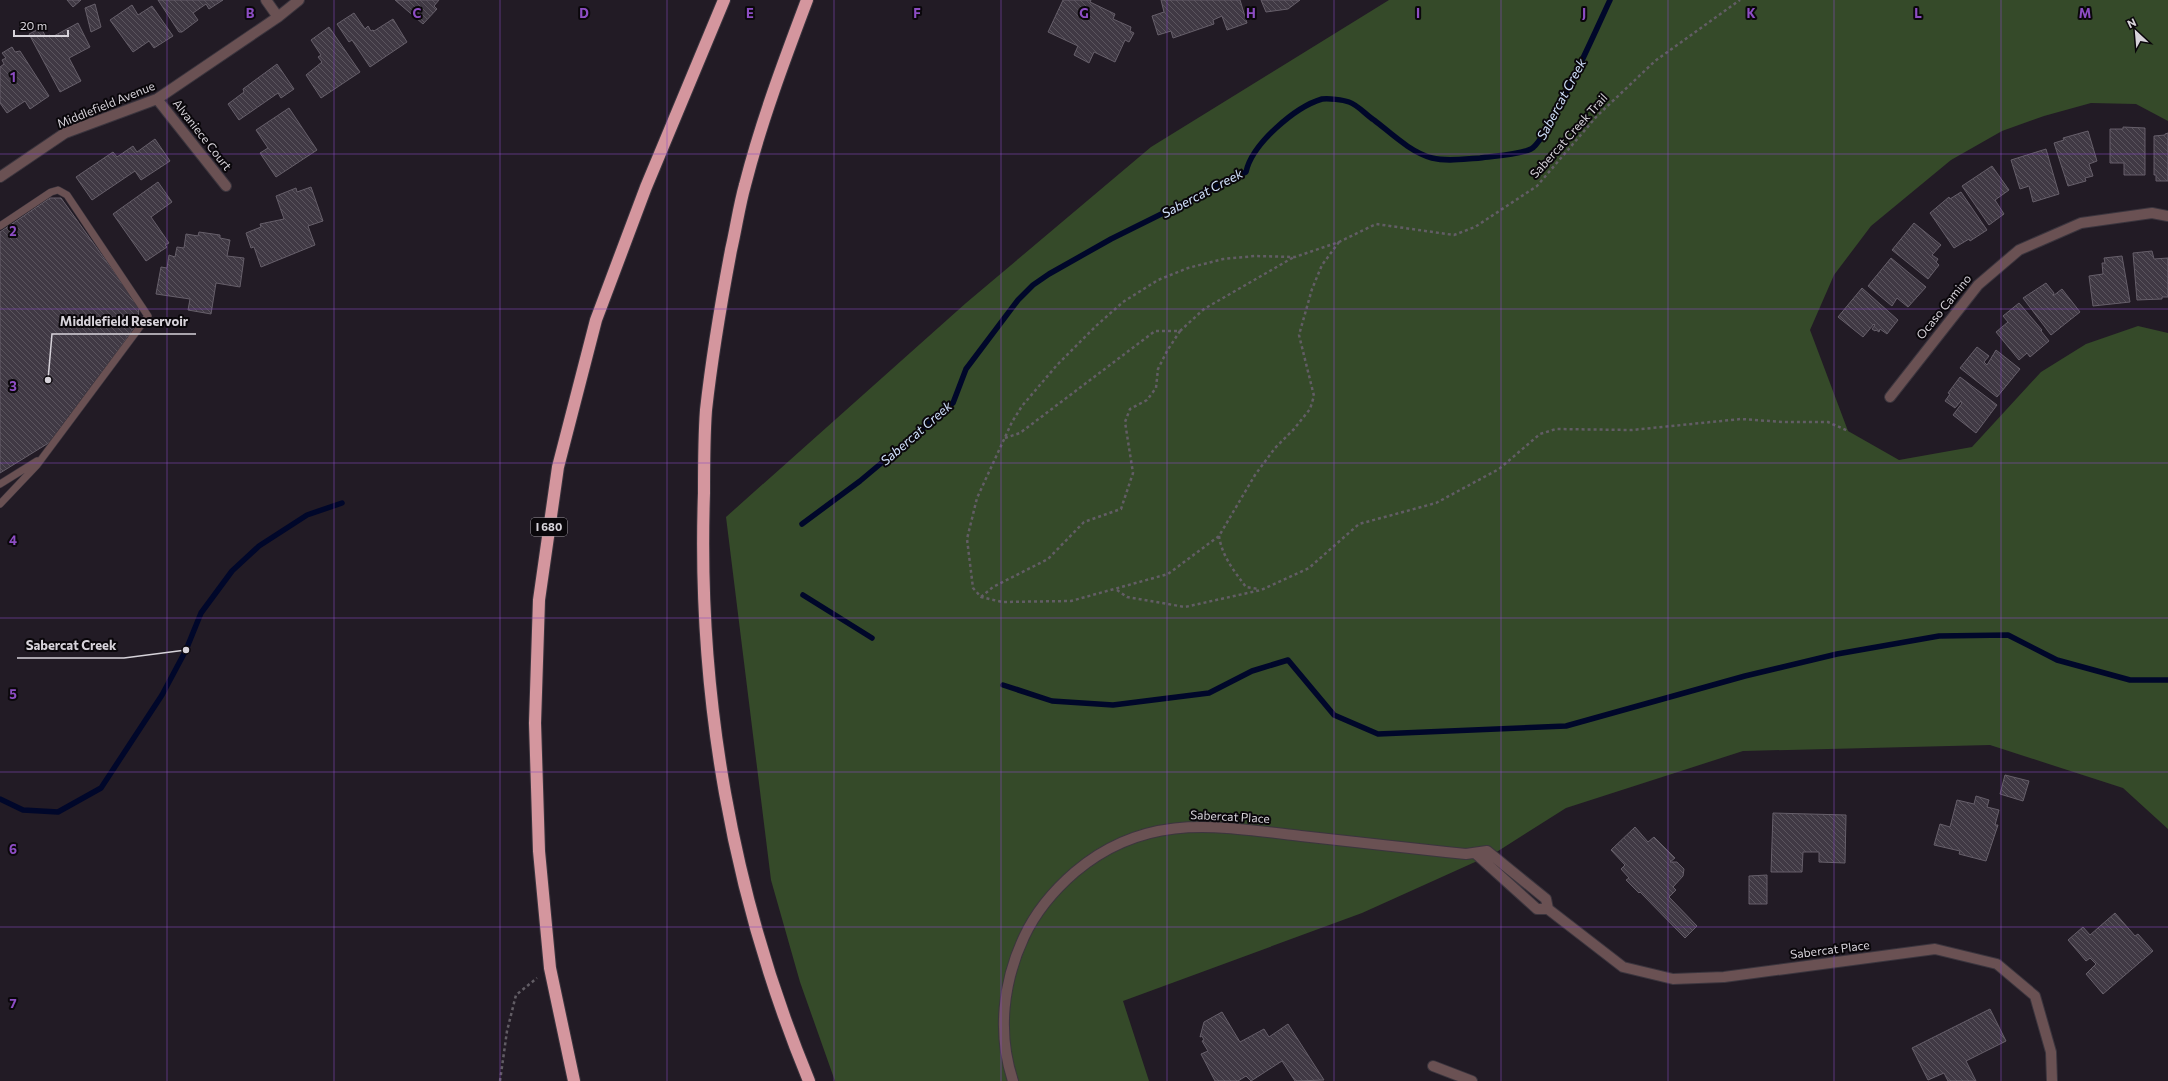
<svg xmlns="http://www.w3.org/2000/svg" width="2168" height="1081" font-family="Commissioner,sans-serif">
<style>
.green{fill:#354a29}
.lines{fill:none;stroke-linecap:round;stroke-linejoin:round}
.stream{stroke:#00072a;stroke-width:5.5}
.building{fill:url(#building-back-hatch);stroke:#665f6a}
.lane-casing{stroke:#3b353e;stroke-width:8}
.street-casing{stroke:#3b353e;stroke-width:12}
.highway-casing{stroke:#3b353e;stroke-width:14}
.path{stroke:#625d65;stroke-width:2.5;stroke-dasharray:3 3;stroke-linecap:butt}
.lane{stroke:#6a5153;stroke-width:7}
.street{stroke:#6a5153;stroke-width:10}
.highway{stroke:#d4969e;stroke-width:12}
.grid{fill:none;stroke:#8d4dc4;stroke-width:1;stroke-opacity:0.55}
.labels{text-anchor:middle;stroke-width:4;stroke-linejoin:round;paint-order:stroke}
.shield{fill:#0a070b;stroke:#9a969c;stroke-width:1}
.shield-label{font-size:11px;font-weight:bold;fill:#d7d3da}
.street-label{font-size:12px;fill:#d7d3da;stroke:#0a070b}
.water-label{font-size:13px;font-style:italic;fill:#d1e1fd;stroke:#0a070b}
.grid-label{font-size:13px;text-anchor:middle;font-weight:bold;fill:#8d4dc4;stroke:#0a070b;stroke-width:4;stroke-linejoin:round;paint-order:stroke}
.leader{fill:none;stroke:#d7d3da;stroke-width:1.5}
.callout-dot{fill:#d7d3da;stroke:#0a070b;stroke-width:1.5}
.callout-label{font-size:13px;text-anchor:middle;font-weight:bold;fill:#d7d3da;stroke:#0a070b;stroke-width:4;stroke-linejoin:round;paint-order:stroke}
</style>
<defs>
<pattern id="building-back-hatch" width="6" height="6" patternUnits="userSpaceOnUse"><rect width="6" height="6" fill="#403944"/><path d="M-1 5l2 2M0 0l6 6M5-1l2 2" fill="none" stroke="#5b555e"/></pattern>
</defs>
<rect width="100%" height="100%" fill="#221b25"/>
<path class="green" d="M1389 0H2168V121L2136 104 2091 103 2044 116 2002 131 1951 160 1871 226 1834 275 1810 330 1848 431 1899 460 1972 447 2041 372 2086 344 2138 326 2168 333V829L2123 788 1990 745 1743 751 1566 808 1495 853 1362 913 1123 1001 1149 1081H835L800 982 771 880 726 517 966 303 1151 147Z"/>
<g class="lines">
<path class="stream" d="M802 524 860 481 953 403 966 369 1018 300 1033 285 1049 274 1111 239 1246 172C1252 144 1295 107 1322 99 1329 98 1343 100 1349 102 1358 105 1366 115 1374 120 1391 133 1410 152 1432 158 1447 162 1464 159 1480 158 1494 156 1519 155 1531 149 1547 142 1599 23 1610 0
M803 595 872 638
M1003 685 1052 701 1113 705 1209 693 1252 671 1288 660 1334 715 1378 734 1566 726 1745 676 1837 654 1939 636 2008 635 2057 660 2130 680H2168
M0 799 23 810 58 812 101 788 162 695 186 650 201 613 232 571 259 546 307 515 342 503"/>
</g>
<path class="building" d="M67 0H81L73 7Z
M158 0H223L209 9 206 4 193 13 198 20 182 32H179Z
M395 0H439L434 6 437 9 423 24Z
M1063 0H1091L1090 2 1115 14 1113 19 1131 27 1130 31 1134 33 1129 42 1125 40 1115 62 1094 52 1089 63 1074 55 1078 46 1048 32Z
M1161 0H1240L1247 23 1227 30 1222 16 1213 20 1214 24 1173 38 1171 31 1158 35 1152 16 1164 12Z
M1261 0H1300L1288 9 1266 12Z
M95 4 101 27 91 32 85 8Z
M132 5 138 15 152 6 173 36 154 48 149 41 133 52 110 20Z
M354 13 365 29 368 26 371 31 373 30 374 31 393 19 407 42 370 67 352 40 349 42 337 24Z
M78 23 90 47 69 58 81 81 60 92 29 34 41 28 46 37 50 35 52 37Z
M329 27 360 72 321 98 306 75 322 62 318 57 321 55 311 40Z
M12 47 15 52 20 51 49 96 30 109 25 101 7 113 0 103V67L4 64 2 60 6 58 2 53Z
M277 64 294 89 281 98 278 93 239 120 228 104 244 92 243 89Z
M289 108 317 150 276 177 260 153 268 148 256 130Z
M2123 127 2145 128V175H2124V163H2110V129H2123Z
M2088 131 2097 161 2089 164 2093 176 2085 178 2086 181 2068 186 2054 143 2064 140 2063 138Z
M2168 133V181H2156V175H2154V136L2165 135V134Z
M155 139 170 161 141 180 135 171 92 200 76 177 113 152 117 157 133 146 137 152Z
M2046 149 2059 194 2033 202 2029 186 2020 189 2011 160Z
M1992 166 2009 190 1995 200 2004 214 1989 225 1962 186Z
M158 182 172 202 151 217 169 243 165 245 167 247 146 261 113 214Z
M311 187 323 221 308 226 315 245 261 267 254 247 251 248 246 233 261 227 260 224 284 219 276 196 296 188 297 192Z
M1961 192 1987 230 1970 241 1969 239 1954 248 1930 213 1949 197 1950 199Z
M50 198H61L139 307 138 322 55 439 0 473V232Z
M1914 223 1941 245 1932 255 1938 259 1936 262 1939 265 1928 279 1892 250Z
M199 232 220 235V238L230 240 227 256 244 258 240 287 216 283 211 314 188 310 190 299 156 294 161 267 167 268 169 255 175 257 177 247 184 248 186 234 198 236Z
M2152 251 2154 259 2168 258V297H2162V299L2137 300 2133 253Z
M2122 256 2130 302 2093 306 2089 276 2103 274 2102 263H2105L2104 258Z
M1891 258 1926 287 1908 307 1897 298 1892 306 1868 286Z
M2046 283 2054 293 2053 296 2062 289 2080 312 2051 335 2023 298Z
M1862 288 1898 320 1887 334 1880 329 1879 332 1876 330 1875 331 1872 329 1875 325 1874 324 1863 337 1838 317Z
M2019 303 2042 330 2041 331 2049 341 2030 357 2027 353 2019 360 1996 332 2008 322 2003 316Z
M1977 347 1989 356 1984 362 1987 365 1996 350 2020 369 1997 397 1960 368Z
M1960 377 1997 405 1976 433 1953 415 1962 403 1961 401 1955 408 1945 401 1950 394 1948 393Z
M2005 775 2029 781 2023 801 2000 794Z
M1976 796 1989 800 1987 807 1999 810 1995 825H1998L1986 861 1959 854 1960 851 1934 845 1940 824 1950 827 1957 800 1974 804Z
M1773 813 1846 815 1845 863 1819 862V852H1803L1802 872H1771Z
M1635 827 1648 842 1654 837 1675 858 1670 862H1677L1684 869 1683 876 1673 887 1676 890 1669 897 1697 926 1685 938 1640 892 1639 893 1626 880 1629 878 1621 869 1625 865 1611 850Z
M1767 875V904H1749V876Z
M2115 913 2135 936 2138 934 2153 951 2103 994 2086 974 2096 964 2090 958 2086 961 2068 940 2083 927 2090 935Z
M1990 1009 2006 1041 1966 1061 1976 1081H1948L1944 1073 1928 1080 1912 1048Z
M1222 1012 1240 1042 1264 1029 1269 1037 1288 1024 1324 1080 1295 1081 1282 1061 1251 1081 1246 1076 1238 1081H1215L1201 1054 1208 1051 1202 1041 1204 1040 1202 1036 1200 1037 1204 1022Z"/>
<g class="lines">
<defs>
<path id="lane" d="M0 226 51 192 58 190 67 195 148 316 37 465 0 504
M0 484 37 461"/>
<path id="street" d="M266 0 278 17
M157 99 226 186
M0 177 65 133 157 99 278 17 299 0
M1890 397 1978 285 2019 250 2081 223 2152 213 2168 216
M1475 853 1537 909H1548L1623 967 1673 979 1724 977 1935 949 1997 964 2035 996 2051 1052 2052 1081
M1433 1066 1472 1081
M1013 1081C997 1033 1003 982 1024 937 1036 911 1053 891 1075 872 1146 812 1216 826 1301 836 1349 841 1397 847 1446 852L1466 854 1487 851 1546 899 1548 909"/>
<path id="highway" d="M807 0C784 61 761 122 745 185 739 206 736 229 731 250 721 303 712 356 706 410 704 437 704 466 704 493 697 695 732 895 809 1081
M574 1081 550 968 539 851 535 723 539 600 558 467 596 320 646 187 724 0"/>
</defs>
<use href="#lane" class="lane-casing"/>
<use href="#street" class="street-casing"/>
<use href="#highway" class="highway-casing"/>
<path class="path" d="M1339 242 1322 265 1312 289 1299 335 1314 396 1310 409 1294 429 1275 448 1255 475 1219 536 1168 574 1071 601 1002 602 981 597 973 588 967 539 977 498 1012 422 1022 406 1057 365 1096 326 1123 302 1158 280 1188 268 1223 259 1255 256 1295 257 1339 242 1376 224 1454 235 1475 227 1537 186 1597 116 1655 61 1740 0
M1005 438 1020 433 1155 331H1180L1204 309 1294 257
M1219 536C1222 556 1234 571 1246 587L1259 589
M1117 590 1127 597 1185 607 1261 590 1309 568 1359 524 1436 503 1499 469 1540 434 1556 429 1632 430 1741 419 1783 422H1828L1848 431
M981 597 993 587 1048 559 1084 522 1121 509 1133 473 1125 422 1130 409 1147 400 1156 388 1158 369 1167 351 1180 331
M500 1081 507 1031 516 995 537 978"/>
<use href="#lane" class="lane"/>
<use href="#street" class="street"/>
<use href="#highway" class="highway"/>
</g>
<path class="grid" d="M167 0V1081M334 0V1081M500 0V1081M667 0V1081M834 0V1081M1001 0V1081M1167 0V1081M1334 0V1081M1501 0V1081M1668 0V1081M1834 0V1081M2001 0V1081M0 154H2168M0 309H2168M0 463H2168M0 618H2168M0 772H2168M0 927H2168"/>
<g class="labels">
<rect class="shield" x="531" y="518" width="36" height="18" rx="3"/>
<g class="shield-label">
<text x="549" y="531">I 680</text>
</g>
<g class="street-label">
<text transform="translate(106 105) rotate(-22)" y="4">Middlefield Avenue</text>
<text transform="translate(202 135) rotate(52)" y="4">Alvaniece Court</text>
<text transform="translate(1569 136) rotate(-48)" y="4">Sabercat Creek Trail</text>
<text transform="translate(1944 307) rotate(-51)" y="4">Ocaso Camino</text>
<text transform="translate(1230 817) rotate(3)" y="4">Sabercat Place</text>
<text transform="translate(1830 950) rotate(-7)" y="4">Sabercat Place</text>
</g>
<g class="water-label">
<text transform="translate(1561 99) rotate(-62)" y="5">Sabercat Creek</text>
<text transform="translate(1202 193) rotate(-28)" y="5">Sabercat Creek</text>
<text transform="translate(916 433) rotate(-41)" y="5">Sabercat Creek</text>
</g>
</g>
<g class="grid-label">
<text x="250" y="18">B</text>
<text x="417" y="18">C</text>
<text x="584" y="18">D</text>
<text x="750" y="18">E</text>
<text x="917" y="18">F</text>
<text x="1084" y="18">G</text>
<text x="1251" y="18">H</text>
<text x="1418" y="18">I</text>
<text x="1584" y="18">J</text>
<text x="1751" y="18">K</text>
<text x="1918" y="18">L</text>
<text x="2085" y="18">M</text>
<text x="13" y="82">1</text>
<text x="13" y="236">2</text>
<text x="13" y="391">3</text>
<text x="13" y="545">4</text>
<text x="13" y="699">5</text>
<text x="13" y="854">6</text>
<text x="13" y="1008">7</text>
</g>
<path class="leader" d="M48 380L52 334H196M186 650L124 658H17"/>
<g class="callout-dot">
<circle cx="48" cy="380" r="4"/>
<circle cx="186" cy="650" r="4"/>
</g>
<g class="callout-label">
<text x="124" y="326">Middlefield Reservoir</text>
<text x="71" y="650">Sabercat Creek</text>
</g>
<g transform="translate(2136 32) rotate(334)" stroke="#0a070b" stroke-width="3" paint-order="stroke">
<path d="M0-3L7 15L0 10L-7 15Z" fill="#d7d3da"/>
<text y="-6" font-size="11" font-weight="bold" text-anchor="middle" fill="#d7d3da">N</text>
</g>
<path d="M14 30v6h54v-6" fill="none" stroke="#d7d3da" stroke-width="2"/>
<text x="20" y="30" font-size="12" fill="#d7d3da" stroke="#0a070b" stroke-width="3" paint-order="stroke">20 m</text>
</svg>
